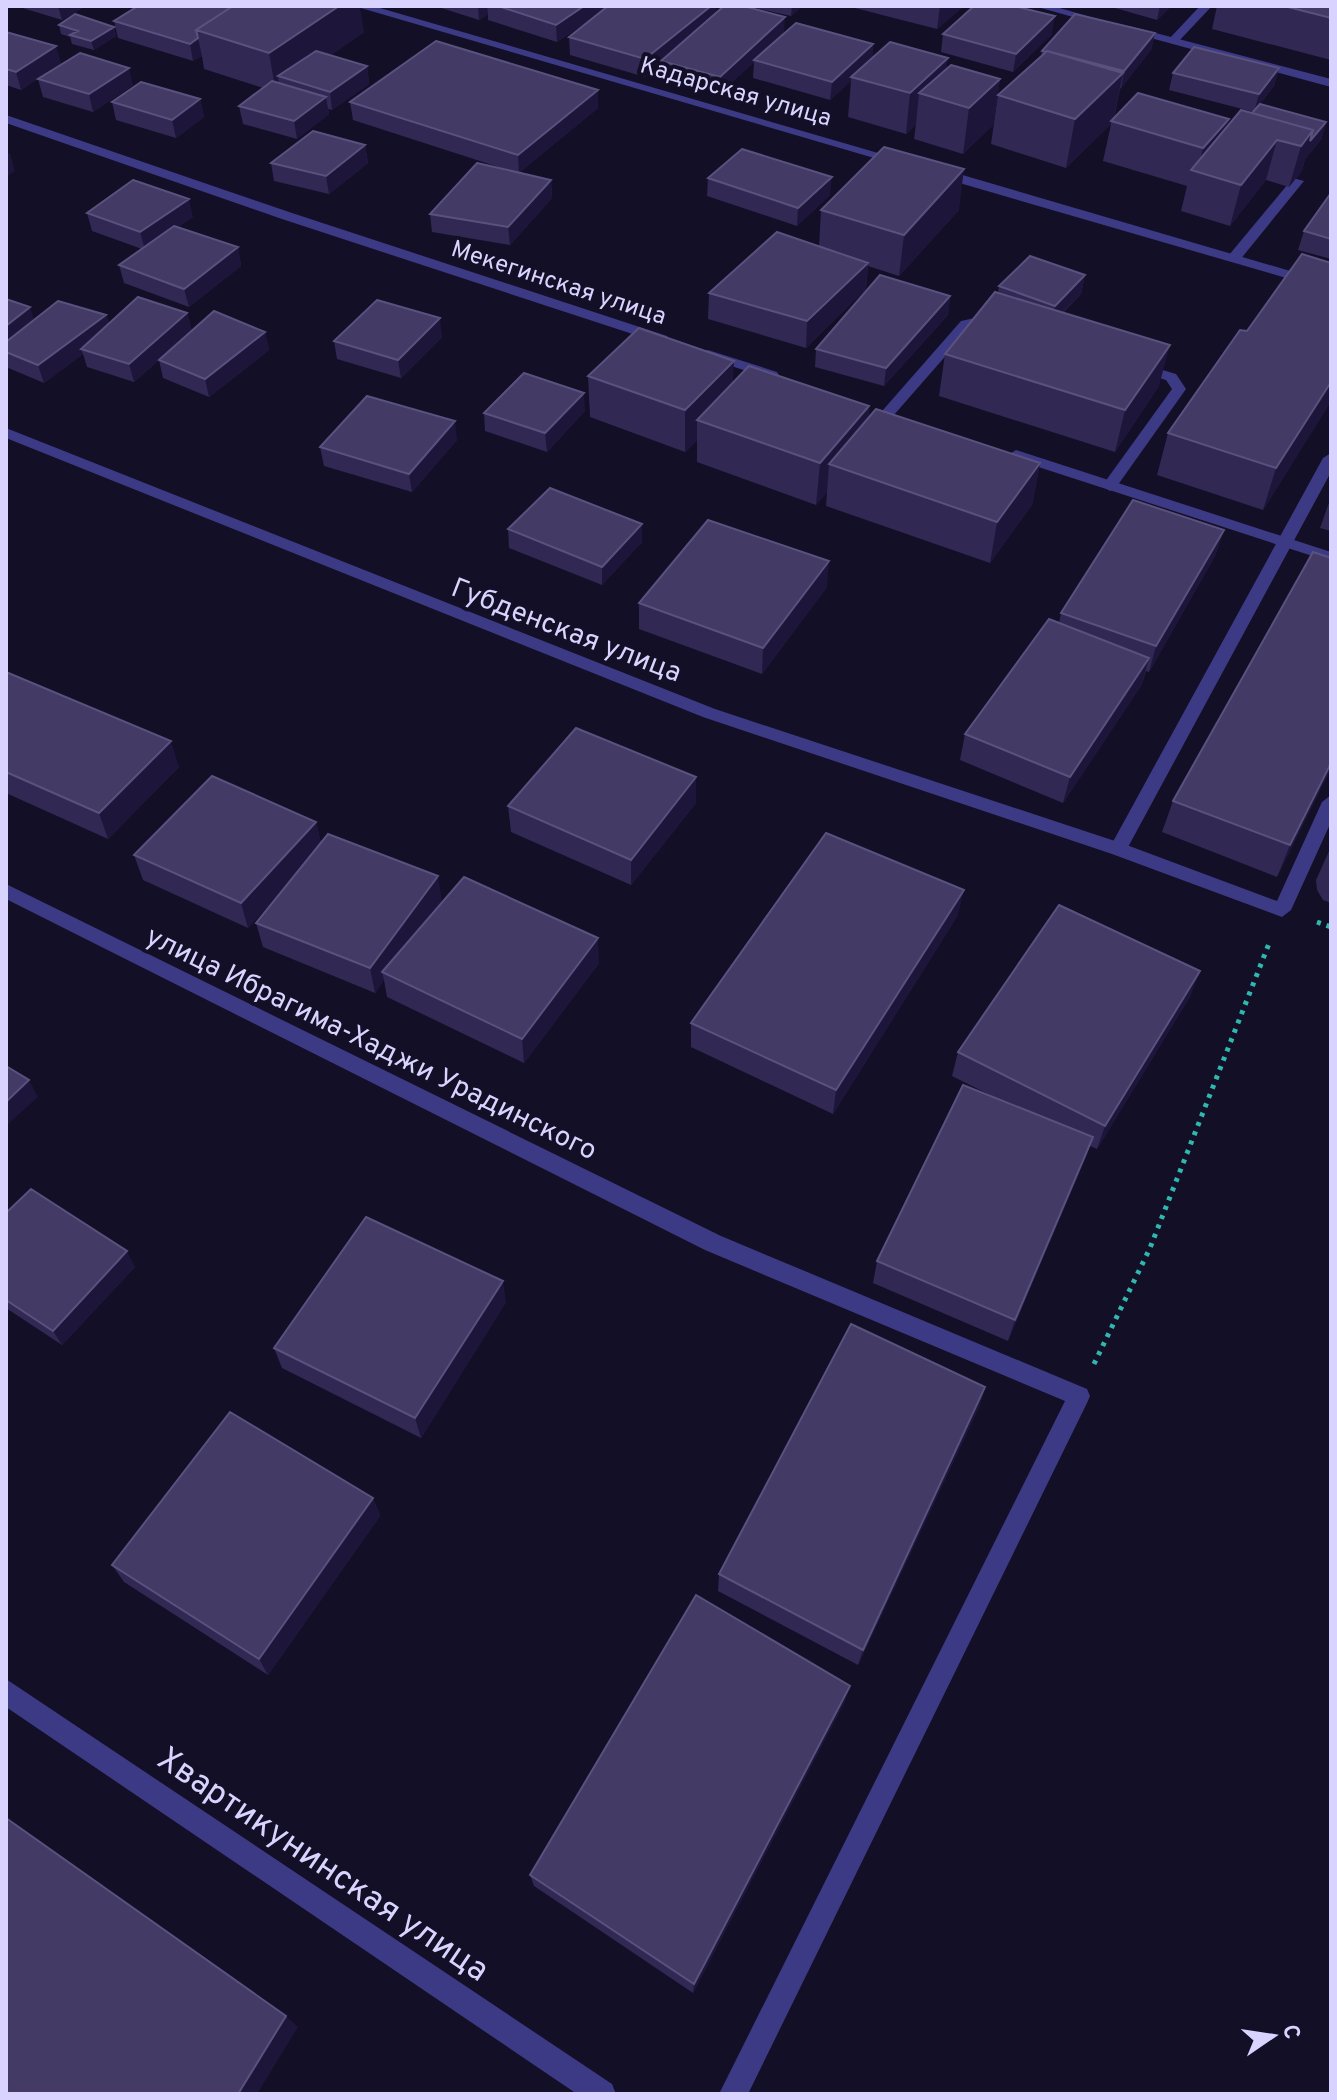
<svg xmlns="http://www.w3.org/2000/svg" width="1337" height="2100" font-family="Overpass,sans-serif">
<style>
.lines{fill:none;stroke-linecap:round;stroke-linejoin:round}
.path{stroke:#2fb8b0;stroke-width:5;stroke-dasharray:4 6;stroke-linecap:butt}
.service{fill:#3d3a85;fill-rule:evenodd}
.minor{fill:#3d3a85;fill-rule:evenodd}
.wall{fill:#312854}
.shaded-wall{fill:#1d163a}
.building{fill:#433a66;stroke:#5a527e;stroke-width:2}
.labels{text-anchor:middle;stroke-width:8;stroke-linejoin:round;paint-order:stroke}
.far-street-label{font-size:24px;fill:#d9d4ff;stroke:#130f26}
.street-label{font-size:28px;fill:#d9d4ff;stroke:#130f26}
.near-street-label{font-size:34px;fill:#d9d4ff;stroke:#130f26}
</style>
<rect width="100%" height="100%" fill="#130f26"/>
<g class="lines">
<path class="path" d="M1317 922 1331 927
M1094 1364 1150 1248 1270 941"/>
<path class="service" d="M1200 6H1212L1177 43H1169V39Z
M1293 178 1304 181 1239 261H1229V255Z
M984 316 1001 323 994 327 984 324 971 327 893 416H883V410L961 321Z
M1136 362 1176 374 1186 389 1115 489 1110 491 1102 486 1172 389 1166 380 1131 369 1129 366Z
M1331 453V472L1127 849 1124 854H1112L1109 849 1323 458Z"/>
<path class="minor" d="M354 6H373L909 162 898 165Z
M1034 6H1053L1104 21 1098 24Z
M1129 26 1331 79V87L1125 31 1123 29Z
M6 115 292 213 667 336 669 339 667 342H657L282 219 6 123Z
M932 169H942L1331 283V291L932 175Z
M708 350 777 372 779 375 772 379 703 357V351Z
M6 428 715 709 1124 844 1277 901 1322 802 1331 795V822L1291 910 1282 917 1112 854 703 717 6 438Z
M1016 450 1331 552V562L1011 458 1008 455Z
M6 884 721 1236 1087 1389 1090 1396 1087 1403 748 2094H719L1065 1401 705 1250 6 899Z
M6 1679 612 2084 616 2094H577L6 1707Z"/>
</g>
<path class="wall" d="M16 6H86L62 20Z
M435 6H716V13L784 34 873 44 872 58 947 69 1000 79 993 125 963 154 914 139 916 124 906 134 848 117 851 81 830 100 753 78 754 62 719 94 661 79V64L645 77 570 55 569 37 594 17 557 42 488 20V14L479 20Z
M746 6H803L791 16Z
M847 6H964L937 29Z
M1108 6H1171L1157 20Z
M1217 6H1331V60L1212 29Z
M114 21 364 32 331 55 367 66 369 84 332 110 328 109 329 114 297 139 243 124 239 106 263 88 204 69 202 56 193 61 118 38Z
M59 25 114 27 116 36 94 50 72 44 70 37 61 34Z
M6 32 61 63 21 90 6 85Z
M1155 33 1151 50 1120 89 1114 118 1227 128 1254 112 1169 90 1173 73 1279 68 1274 86 1260 104 1326 122 1321 140 1305 159 1302 171 1289 187 1266 180 1230 226 1181 211 1187 186 1103 161 1111 124 1066 168 991 144 998 95 1041 56 1042 51Z
M943 34H1052L1013 72 941 52Z
M38 79 133 85 93 112 43 97Z
M598 90V108L520 172 551 180 552 198 510 245 432 232 430 214 511 171 353 120 350 102Z
M200 99 204 117 176 138 116 120 112 102Z
M365 145 368 163 329 194 274 181 271 163Z
M708 178 830 195 797 226 707 196Z
M1331 193V259L1298 250 1304 231Z
M821 210H959L899 276 868 266 866 289 806 348 708 319 709 293 819 246Z
M87 213 193 217 178 227 238 247 241 266 189 307 124 283 119 265 142 249 92 231Z
M1085 275 1081 294 1063 313 1159 386 1115 452 939 396 945 354 998 293 999 286Z
M950 296 948 315 884 386 815 367 816 349Z
M6 299 34 320 106 315 109 324 187 313 192 331 265 332 269 350 209 397 163 378 159 360 134 382 87 367 83 354 44 383 6 367Z
M442 337 401 378 337 359 334 341Z
M588 376 733 383 869 406 868 419 1040 463 1032 505 990 563 826 506 827 492 816 505 697 462V440L685 452 590 417Z
M1331 401 1263 510 1157 475 1168 433Z
M585 411 547 452 485 431 484 413Z
M457 440 412 492 324 466 320 447Z
M1331 497V531L1320 528Z
M642 524V542L602 585 509 548 508 529Z
M1224 530 1215 556 1149 672 1146 671 1142 684 1063 803 960 760 965 734 1059 623 1061 613Z
M1331 558V768L1277 877 1162 832 1173 801Z
M827 587 762 674 639 629V603Z
M6 672 179 767 108 839 6 793Z
M696 777V803L631 885 511 832 508 806Z
M316 822 321 843 442 901 434 912 599 963 524 1063 387 997 384 980 375 993 263 947 256 923 276 897 248 928 143 880 134 855Z
M1331 837V903L1323 900 1317 890 1316 880 1330 849 1329 841Z
M958 915 833 1114 691 1047V1023Z
M1191 995 1097 1149 1090 1146 1008 1341 873 1283 877 1261 998 1099 952 1076 958 1052Z
M6 1213 135 1267 62 1345 6 1308Z
M506 1302 421 1438 282 1368 274 1348Z
M985 1387 979 1407 858 1665 718 1591 719 1574Z
M373 1498 380 1516 268 1675 124 1582 112 1565Z
M845 1701 693 1993 534 1886 530 1875Z"/>
<path class="shaded-wall" d="M58 6H86L62 20Z
M339 6H360L364 32 293 81 278 76 280 90 276 93 269 53Z
M478 6H487L488 14 479 20Z
M584 6H611L557 42 556 25Z
M711 6H716V19L661 61V64L645 77V59Z
M792 6H803L791 16Z
M940 6H964L937 29Z
M1160 6H1171L1157 20Z
M1055 16 1052 34 1013 72 1016 54Z
M785 17 784 34 754 60V62L719 94 720 77Z
M114 27 116 36 94 50 91 41Z
M1155 33 1151 50 1121 89 1124 71Z
M198 38 202 56 193 61 190 44Z
M873 44 872 62 851 77V81L830 100 832 82Z
M56 46 61 63 21 90 16 72Z
M948 58 943 97 919 93 916 124 906 134 910 93Z
M367 66 369 84 332 110 330 92Z
M129 68 133 85 93 112 89 94Z
M1279 68 1274 86 1254 112 1259 94Z
M1123 73 1113 121H1111V124L1066 168 1075 119Z
M1000 79 993 125 963 154 969 108Z
M598 90V108L519 173 518 155Z
M326 97 329 114 297 139 294 121Z
M200 99 204 117 176 138 172 120Z
M1229 119 1219 159 1197 172 1203 148Z
M1326 122 1321 140 1305 159 1302 171 1289 187 1301 146 1313 130Z
M1277 140 1266 180 1230 226 1241 185Z
M365 145 368 163 329 194 326 176Z
M10 153 15 171 6 177V155Z
M964 169 959 210 899 276 904 235Z
M832 177 830 195 797 226 798 208Z
M551 180 552 198 510 245 508 227Z
M189 199 193 217 145 250 140 232Z
M238 247 241 266 189 307 184 289Z
M868 263 866 289 806 348 807 321Z
M1085 275 1081 294 1051 324 1055 306Z
M950 296 948 315 884 386 886 368Z
M30 307 36 326 6 349V326Z
M187 313 192 331 134 382 129 364Z
M106 315 111 333 81 349 83 354 44 383 38 365Z
M440 318 442 337 401 378 398 360Z
M265 332 269 350 209 397 205 379Z
M1170 345 1159 386 1115 452 1125 410Z
M734 361 732 403 697 420V440L685 452V410Z
M1331 382V401L1263 510 1276 468Z
M584 393 585 411 547 452 545 433Z
M869 406 865 448 829 464 827 492 816 505 820 463Z
M455 421 457 440 412 492 409 474Z
M1040 463 1032 505 990 563 997 522Z
M642 524V542L602 585V567Z
M1224 530 1215 556 1149 672 1156 646Z
M829 561 827 587 762 674 763 648Z
M1149 658 1142 684 1063 803 1070 777Z
M171 741 179 767 108 839 99 813Z
M1331 763V768L1277 877 1290 845Z
M696 777V803L631 885V860Z
M316 822 322 847 248 928 241 903Z
M438 876 442 901 388 975 382 972 384 980 375 993 370 968Z
M964 890 958 915 833 1114 836 1090Z
M598 938 599 963 524 1063 522 1039Z
M1200 971 1191 995 1097 1149 1105 1126Z
M29 1080 38 1097 6 1126V1102Z
M1093 1137 1085 1160 1008 1341 1015 1320Z
M127 1251 135 1267 62 1345 53 1331Z
M503 1281 506 1302 421 1438 415 1418Z
M985 1387 979 1407 858 1665 863 1650Z
M373 1498 380 1516 268 1675 259 1659Z
M850 1686 845 1701 693 1993 694 1984Z
M286 2016 298 2027 257 2094H238Z"/>
<path class="building" d="M138 6H233L196 30 198 38 190 44 114 21Z
M233 6H339L269 53 196 30Z
M498 6H584L556 25Z
M608 6H711L645 59 569 37Z
M724 6H743L785 17 720 77 661 61Z
M974 6H1014L1055 16 1016 54 943 34Z
M1284 6H1331V18Z
M75 14 114 27 91 41 70 35 78 31 59 25Z
M1075 14 1155 33 1124 71 1047 51 1046 52 1042 51Z
M796 23 873 44 832 82 754 60Z
M6 32 56 46 16 72 6 69Z
M436 41 598 90 518 155 350 102Z
M890 42 948 58 910 93 851 77Z
M1194 47 1279 68 1259 94 1173 73Z
M316 51 367 66 330 92 278 76Z
M1047 51 1123 73 1075 119 998 95Z
M80 53 129 68 89 94 38 79Z
M951 65 1000 79 969 108 919 93Z
M272 81 326 97 294 121 239 106Z
M141 82 200 99 172 120 112 102Z
M1138 93 1229 119 1203 148 1111 121Z
M1260 104 1326 122 1310 141 1313 130 1252 113Z
M1241 110 1313 130 1301 146 1277 140 1241 185 1191 170Z
M313 131 365 145 326 176 271 163Z
M884 147 964 169 904 235 821 210Z
M742 149 832 177 798 208 708 178Z
M477 163 551 180 508 227 430 214Z
M133 180 189 199 140 232 87 213Z
M1331 193V239L1304 231Z
M174 226 238 247 184 289 119 265Z
M777 232 868 263 807 321 709 293Z
M1302 254 1331 263V382L1276 468 1168 433 1240 330 1247 331Z
M1030 256 1085 275 1055 306 999 286Z
M880 275 950 296 886 368 816 349Z
M995 292 1170 345 1125 410 945 354Z
M138 297 187 313 129 364 81 349Z
M6 299 30 307 6 326Z
M377 300 440 318 398 360 334 341Z
M58 301 106 315 38 365 6 352V342Z
M214 311 265 332 205 379 159 360Z
M639 328 734 361 685 410 588 376Z
M749 366 869 406 820 463 697 420Z
M524 373 584 393 545 433 484 413Z
M367 396 455 421 409 474 320 447Z
M876 409 1040 463 997 522 829 464Z
M550 488 642 524 602 567 508 529Z
M1133 500 1224 530 1156 646 1061 613Z
M708 520 829 561 763 648 639 603Z
M1313 552 1331 558V763L1290 845 1173 801Z
M1049 619 1149 658 1070 777 965 734Z
M6 672 171 741 99 813 6 772Z
M576 728 696 777 631 860 508 806Z
M212 776 316 822 241 903 134 855Z
M826 833 964 890 836 1090 691 1023Z
M328 834 438 876 370 968 256 923Z
M464 877 598 938 522 1039 382 972Z
M1059 905 1200 971 1105 1126 958 1052Z
M6 1066 29 1080 6 1102Z
M963 1085 1093 1137 1015 1320 877 1261Z
M31 1189 127 1251 53 1331 6 1300V1213Z
M366 1217 503 1281 415 1418 274 1348Z
M851 1324 985 1387 863 1650 719 1574Z
M230 1412 373 1498 259 1659 112 1565Z
M696 1595 850 1686 694 1984 530 1875Z
M6 1818 286 2016 238 2094H6Z"/>
<g class="labels">
<g class="far-street-label">
<text transform="translate(736 91) rotate(16)" y="8">Кадарская улица</text>
<text transform="translate(559 282) rotate(18)" y="8">Мекегинская улица</text>
</g>
<g class="street-label">
<text transform="translate(567 629) rotate(21)" y="10">Губденская улица</text>
<text transform="translate(372 1042) rotate(26)" y="10">улица Ибрагима-Хаджи Урадинского</text>
</g>
<g class="near-street-label">
<text transform="translate(324 1863) rotate(34)" y="12">Хвартикунинская улица</text>
</g>
</g>
<rect width="1337" height="2100" fill="none" stroke="#d9d4ff" stroke-width="16"/>
<g transform="translate(1273 2036) rotate(77)" stroke="#130f26" stroke-width="6" paint-order="stroke">
<path d="M0-6L14 30L0 20L-14 30Z" fill="#d9d4ff"/>
<text y="-12" font-size="22" font-weight="bold" text-anchor="middle" fill="#d9d4ff">С</text>
</g>
</svg>
